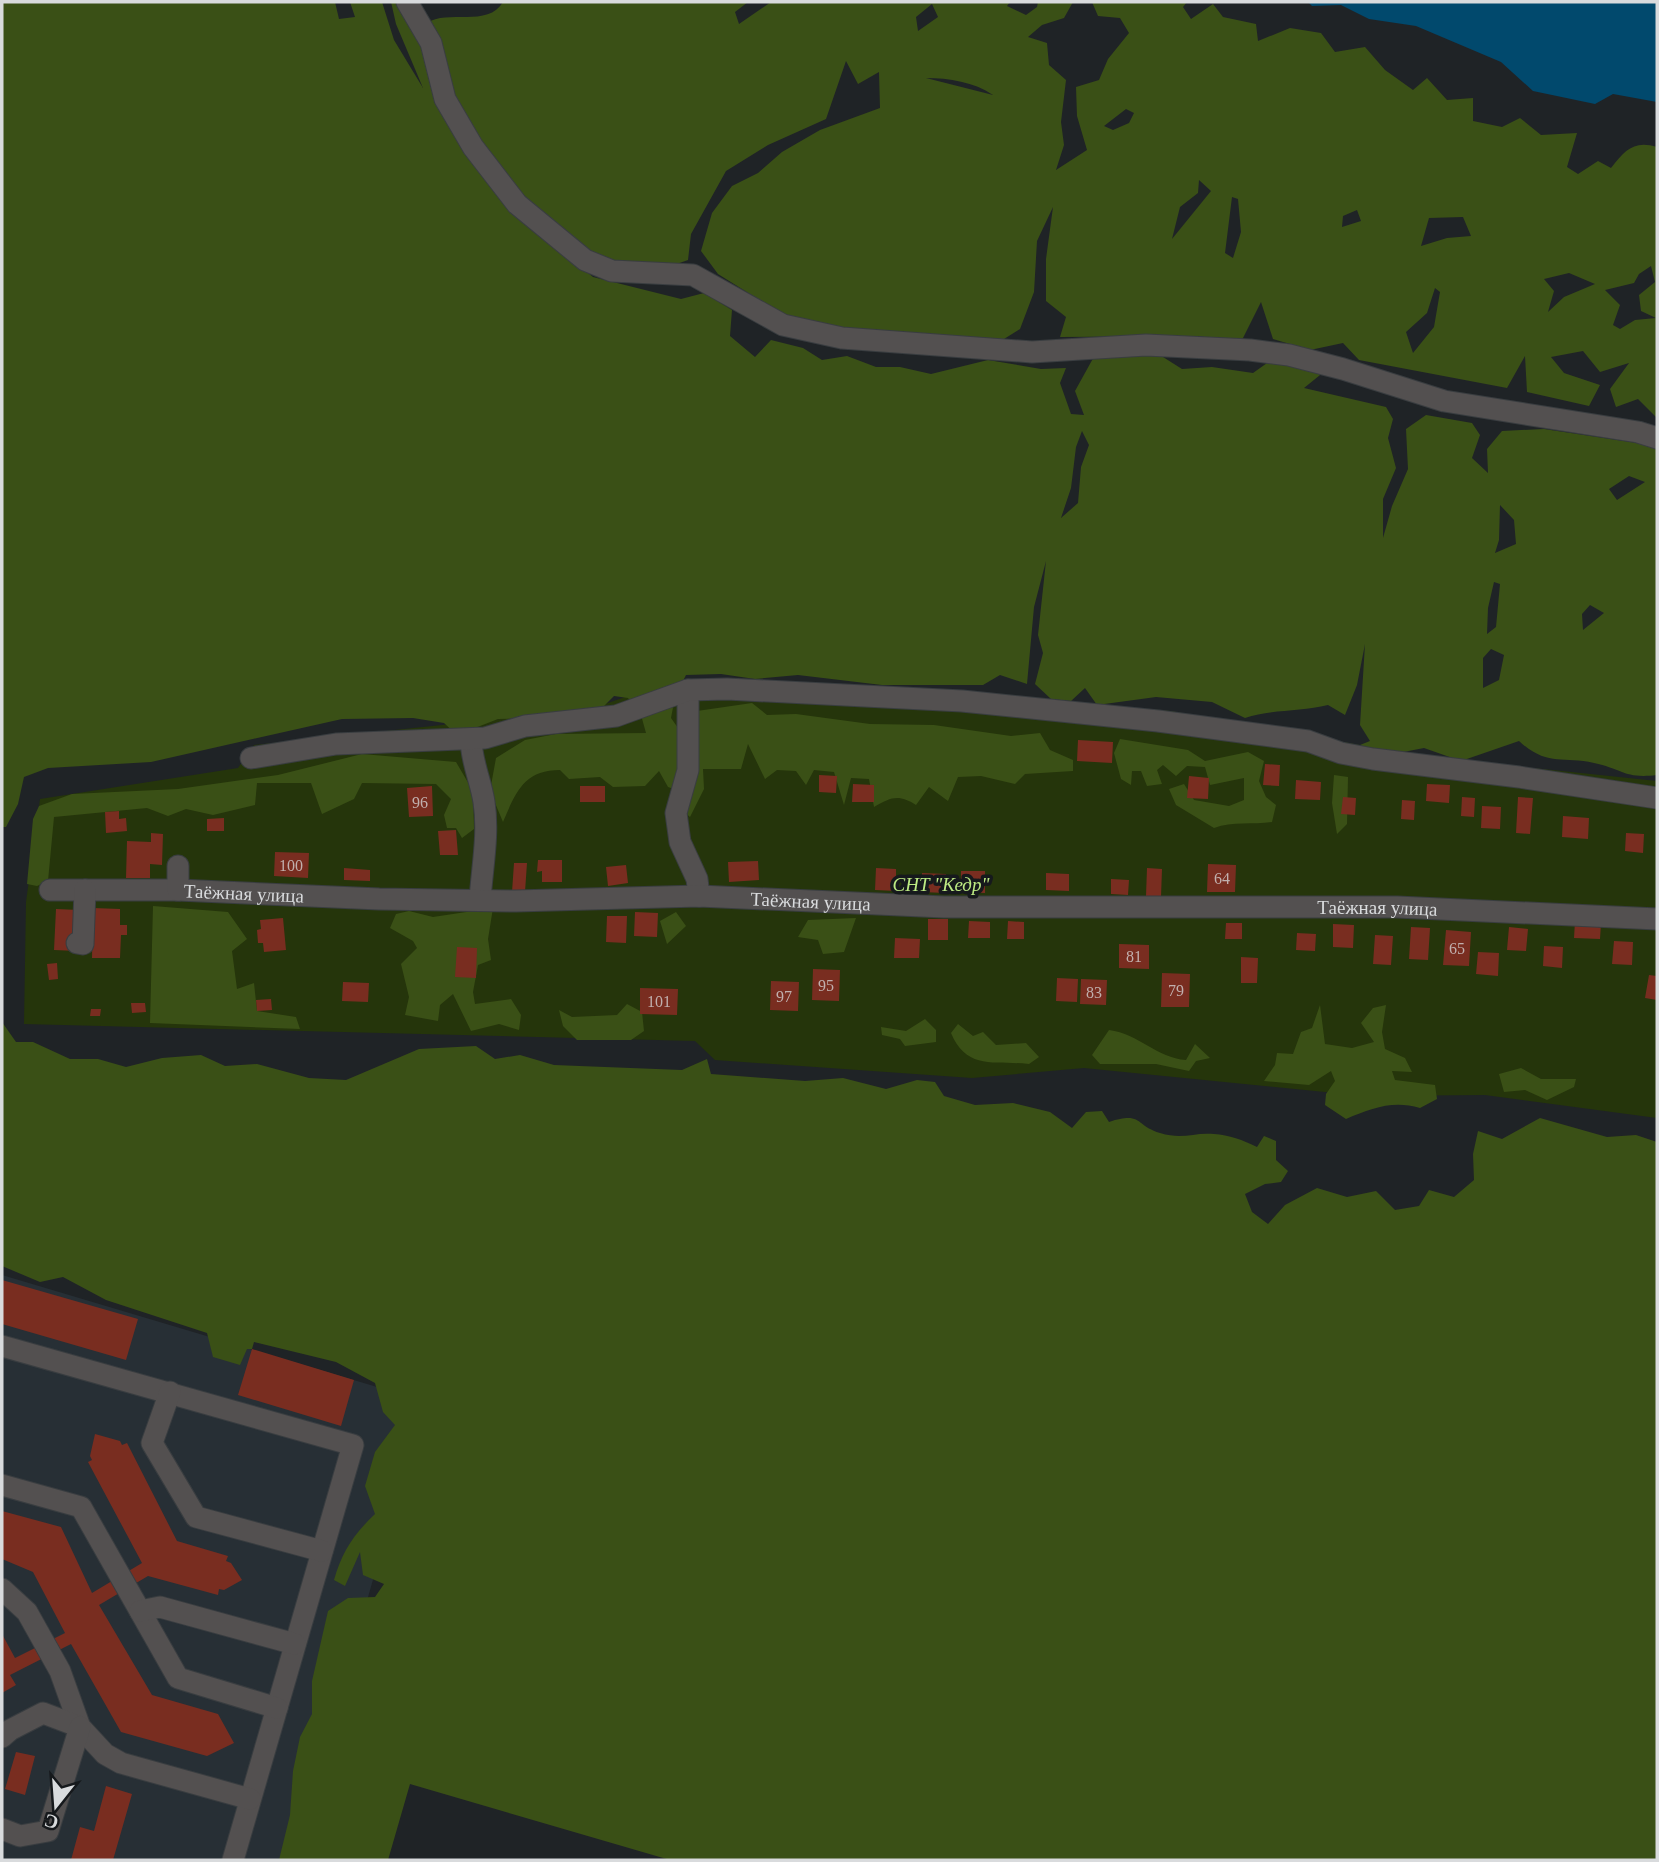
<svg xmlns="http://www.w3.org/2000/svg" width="1659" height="1862" font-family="Georgia,serif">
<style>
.built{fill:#272f35}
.green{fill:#25350b}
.forest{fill:#3a5016;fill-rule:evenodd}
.water{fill:#01496d}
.building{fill:#792d20}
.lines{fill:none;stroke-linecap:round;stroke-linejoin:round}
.minor-casing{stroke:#393d40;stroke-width:23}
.minor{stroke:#535050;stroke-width:21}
.labels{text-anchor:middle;stroke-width:7;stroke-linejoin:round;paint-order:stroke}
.number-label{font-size:16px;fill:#c1b0ae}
.park-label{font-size:19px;font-style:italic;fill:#bdea83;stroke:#16191c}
.street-label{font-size:19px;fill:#d9dbdd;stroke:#16191c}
</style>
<rect width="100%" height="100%" fill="#1f2326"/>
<path class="built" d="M2 1275 424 1401 293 1860H2Z"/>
<path class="green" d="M676 679 944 692 1171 711 1421 756 1657 781V1118L1485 1095 1365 1096 1084 1068 972 1078 715 1060 695 1041 24 1024 26 902 40 799 238 768 254 745 591 709Z"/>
<path class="forest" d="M2 2H335L339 19 355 17 350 2H382L394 40 423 88 396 24 391 2H397L427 23C447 9 488 28 503 2H748L735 12 739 24 771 2H1010L1007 6 1026 15 1037 7 1038 2H1073L1064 18 1042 25 1028 37 1047 43 1049 65 1066 80 1061 122 1064 145 1056 170 1087 150 1077 116 1076 87 1099 80 1108 59 1129 33 1120 18 1098 16 1092 2H1187L1183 7 1191 19 1213 4 1223 17 1256 24 1258 41 1290 28 1321 33 1335 52 1365 47 1385 70 1413 90 1427 78 1447 100 1473 98V121L1502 127 1520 118 1541 135 1577 133 1567 167 1578 174 1598 161 1611 168C1625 150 1634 140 1657 147L1656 417 1638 399 1616 407 1610 389 1629 363 1600 372 1583 351 1551 357 1564 373 1600 385 1589 406 1527 392 1525 356 1507 388 1359 360 1343 343 1310 350 1273 339 1261 302 1240 344 1199 336 1060 337 1066 317 1046 301V259L1053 207 1037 241 1034 292 1020 329 996 344 928 339 793 321 718 274 701 251 712 213 732 186 758 173 782 152 820 130 880 108 879 72 858 84 846 61 826 119 768 145 726 171 691 234 688 260 671 266 570 258 593 277 681 299 704 293 732 310 730 336 755 357 771 340 803 348 822 360 847 356 876 367H900L931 374 988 360 1041 369 1066 368 1060 383 1071 414 1084 415 1075 391 1096 353 1132 350 1163 357 1182 369 1212 367 1253 373 1274 358 1325 371 1304 388 1386 407 1393 419 1388 438 1396 468 1383 499V538L1392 506 1408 469 1406 429 1426 415 1472 423 1480 435 1472 458 1488 473 1487 449 1502 431 1544 429 1657 446V775C1624 779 1623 769 1594 763 1562 756 1547 767 1519 741L1461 761 1424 748 1398 753 1350 749 1370 741 1360 725 1365 644 1357 685 1345 715 1328 705C1301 712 1271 709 1245 718L1212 702 1156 697 1097 705 1085 688 1071 701 1051 699 1035 684 1043 653 1038 635 1046 561 1034 607 1027 684 1000 675 983 685H882L798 675 755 679 721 674 686 675 675 697 671 718 683 735 680 791 668 787 659 771 645 786 613 787 600 777 569 779 560 770C524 770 516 792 503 822L490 791 496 758 525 740 556 734 646 733 641 715 628 698 614 696 594 716 498 719 457 735 444 723 413 718 342 719 151 762 48 768 24 777 18 804 6 827H2ZM932 4 938 17 918 31 916 17ZM926 78C949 78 974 82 993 95ZM434 102 443 104 483 169ZM1126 109 1134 113 1129 123 1113 130 1104 126ZM1199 180 1211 191 1172 239 1180 207 1198 193ZM1232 197 1238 199 1241 232 1233 258 1225 253ZM1357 210 1361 221 1342 227 1343 216ZM1463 217 1471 236 1447 238 1421 246 1429 218ZM1651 266 1655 282 1639 295 1641 311 1656 318 1635 320 1620 329 1613 325 1620 305 1605 290 1634 283 1639 274ZM1569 273 1595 284 1564 297 1548 312 1554 291 1544 279ZM1435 288 1440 292 1434 327 1413 353 1406 332 1427 313ZM1082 431 1089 445 1081 467 1078 503 1061 518 1071 488 1076 447ZM1629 476 1645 482 1617 500 1609 489ZM1500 505 1514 520 1516 544 1495 553 1499 540ZM1494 582 1500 584 1496 627 1487 634 1488 608ZM1590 605 1604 613 1583 630 1582 614ZM1491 649 1504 655 1499 680 1483 688V658Z
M752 703 767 715 796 714 870 724 934 725 1011 736 1040 733 1050 750 1073 760V771L1025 774 1015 784 981 776 958 777 948 801 929 787 916 805C899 794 891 797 874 807L869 779 851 778 844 805 834 772 814 770 806 785 796 771 777 770 765 779 748 744 741 769H703L704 789 690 817 682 810 697 711Z
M1120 739 1188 750 1205 761 1248 752 1264 761 1259 781 1266 797 1276 805 1272 822C1252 825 1233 821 1214 828L1176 805 1169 789 1184 784 1194 800 1229 806 1244 800V778L1210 785 1205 767 1187 766 1176 776 1163 765 1157 770 1162 784 1147 786 1141 771H1132L1131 785 1121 779 1114 753Z
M362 754 456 762 473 791 474 829 462 838 456 828H447L444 815 451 799 436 784 362 783 354 799 322 814 311 783H257L255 805 213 815 186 809 168 816 147 808 54 817 48 881 37 886 27 884 33 819 39 806 72 794 178 789 278 775Z
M1334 775 1348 777 1347 824 1337 834 1332 803Z
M153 906 228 912 247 939 232 951 237 989 254 983 257 1011 296 1017 300 1029 150 1023Z
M493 908 488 939 491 960 478 965 473 992 475 1004 511 999 521 1015 519 1030 499 1024 471 1031 453 994 440 1005 438 1021 405 1015 409 997 401 964 417 948 413 941 390 928 396 914 409 911 433 917Z
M676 912 686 926 667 944 660 921Z
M856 918 844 952 823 954 818 940 798 937 808 920Z
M627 1004 642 1012 644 1031 631 1040H577L563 1026 559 1010 572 1017 617 1015Z
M1320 1005 1325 1044 1352 1048 1374 1042 1361 1023 1373 1008 1386 1005 1382 1032 1385 1049 1405 1058 1412 1072 1392 1071 1395 1080 1435 1085 1437 1099 1420 1108C1393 1100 1372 1108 1346 1119L1325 1105 1326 1094 1335 1081 1331 1071 1309 1085 1264 1081 1275 1065 1277 1053 1293 1054 1301 1032 1312 1028Z
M925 1019 936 1030V1042L905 1046 900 1039 882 1035 881 1027 906 1031Z
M2 1022 16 1042H33L70 1059H98L126 1067 162 1058 201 1055 225 1066 257 1064 309 1078 346 1080 419 1049 476 1046 495 1059 520 1055 554 1065 682 1070 707 1059 711 1074 805 1081 843 1078 886 1089 917 1080 935 1082 944 1096 975 1105 1013 1103 1050 1112 1072 1128 1086 1112 1102 1111 1109 1122C1143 1111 1135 1126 1160 1133 1183 1140 1194 1132 1214 1134 1229 1135 1243 1140 1257 1147L1264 1136 1276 1141V1160L1288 1171 1281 1182 1265 1184 1245 1194 1252 1212 1268 1224 1285 1205 1317 1188 1347 1197 1376 1191 1395 1210 1419 1206 1429 1190 1454 1197 1474 1180 1473 1154 1478 1131 1502 1139 1540 1118 1607 1137 1636 1135 1657 1142V1860H670L410 1784 388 1860H279L290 1815 293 1771 300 1737 312 1714V1681L328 1611 348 1598 375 1597 384 1584 363 1575 360 1552 345 1586 334 1580C342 1552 353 1535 375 1514L365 1486 375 1452 395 1425 383 1412 375 1383 336 1362 254 1342 252 1349H247L240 1365 213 1357 207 1333 106 1300 63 1277 40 1282 2 1266Z
M958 1024 973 1036 983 1032 996 1045 1026 1043 1039 1057 1029 1064C995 1060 967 1071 951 1033Z
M1109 1030C1139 1034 1157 1058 1186 1060L1195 1044 1210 1058 1196 1061 1189 1071 1156 1064H1100L1092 1055Z
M1521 1068 1541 1079H1576L1574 1087 1547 1100 1525 1090 1504 1092 1499 1074Z"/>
<path class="water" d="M1308 2H1653L1657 4V102L1613 94 1595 104 1533 91 1501 62 1416 26 1369 19 1341 5 1312 6Z"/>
<path class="building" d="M1078 740 1113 742 1112 763 1077 761Z
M1265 764 1280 765 1279 786 1263 785Z
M819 775 837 776 836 793 819 792Z
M1189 776 1209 778 1208 799 1187 798Z
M1296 780 1321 782 1320 800 1295 799Z
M853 784 874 785V802H852Z
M1427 784 1450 785 1449 803 1426 801Z
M432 786 433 816 409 817 407 788Z
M580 786H605V802H580Z
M1343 797 1356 798 1355 815 1341 814Z
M1462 797 1475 798 1474 817 1461 816Z
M1518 797 1533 798 1530 834 1516 833Z
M1402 800 1415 801 1414 820 1401 819Z
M1482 806 1501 807 1500 829 1481 828Z
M119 811V819L126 818 127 831 106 833 105 812Z
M1563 816 1589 818 1588 839 1562 837Z
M224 818V831H207V819Z
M456 830 458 855H440L438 831Z
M151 833 163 834 162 865 150 864V878H126L127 841 151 842Z
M1626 833 1644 834 1643 853 1625 851Z
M275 852 309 853 308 878 274 876Z
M538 860H562V882H542V871L537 872Z
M758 861 759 880 729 882 728 862Z
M514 863H527L525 892H512Z
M1208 864 1236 865 1235 892H1207Z
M626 865 628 883 608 886 606 867Z
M344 868 370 870V881L344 880Z
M876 868 896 869V891L875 890Z
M1147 868 1162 869 1161 897 1146 896Z
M961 871H985V893L961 892Z
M922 873 946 874 945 893 922 892Z
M1046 873 1069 874V891L1046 890Z
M1111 879 1129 880 1128 895 1111 894Z
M93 908 120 909V925H127V935H121L120 958H92Z
M56 909 79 910 77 951 54 950Z
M635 912 658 913 657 937 634 936Z
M607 916H627L626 943 606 942Z
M283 918 286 950 264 952 263 943H258L257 930 261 929 260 920Z
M928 919H948V940H928Z
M969 921 990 922V938H968Z
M1008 921 1024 922V939H1007Z
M1575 921 1601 923 1600 939 1574 938Z
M1226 923H1242V939H1225Z
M1333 924 1354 925 1353 948 1333 947Z
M1411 927 1430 928 1428 960 1409 959Z
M1509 927 1528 929 1526 951 1507 950Z
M1446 930 1471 932 1469 966 1443 965Z
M1297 933 1316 934 1315 951 1296 950Z
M1375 935 1393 936 1391 965 1373 964Z
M895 938 920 939 919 958H894Z
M1614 941 1633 942 1632 965 1612 964Z
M1119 944 1149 945V969L1119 968Z
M1544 946 1563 947 1562 968 1543 966Z
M457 947 477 948 476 978 455 977Z
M1478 952 1499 953 1498 976 1476 974Z
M1241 957 1258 958 1257 983H1241Z
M57 963 58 979 49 980 47 964Z
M813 969 840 970 839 1001 812 1000Z
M1162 973 1190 974 1189 1007H1161Z
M1649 975 1657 976V1000L1645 998Z
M1057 978 1078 979 1077 1002 1056 1001Z
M1081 979 1107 980 1106 1005 1080 1004Z
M771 981 799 982 798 1011 770 1010Z
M343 982 369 983 368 1002 342 1001Z
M640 988 678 989 677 1015 640 1014Z
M271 999 272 1010 257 1011 256 1000Z
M131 1003H145L146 1012 132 1013Z
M91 1009H101L100 1016H90Z
M2 1280 138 1319 126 1360 2 1324Z
M252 1349 354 1380 341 1426 238 1395Z
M95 1434 120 1441 122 1445 127 1443 177 1541 228 1556 226 1561 231 1563 242 1580 224 1590 219 1589 218 1595 148 1576 99 1605 152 1695 218 1714 234 1743 207 1756 121 1732 71 1644 10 1675 16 1685 2 1693V1634L15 1658 65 1633 33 1572 2 1559V1511L61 1527 92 1593 142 1563 88 1462 92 1460 90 1456Z
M16 1752 35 1756 25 1795 5 1789Z
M106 1786 132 1794 113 1860H71L80 1827 94 1831Z"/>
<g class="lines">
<defs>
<g id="minor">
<path d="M407 2 431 43 445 99 473 147 517 204 585 260 612 271 693 275 783 325 842 338 1032 352 1146 345 1250 350 1289 355 1343 369 1444 401 1638 432 1657 438"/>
<path d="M688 690V770L676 813 680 842 697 879 699 896"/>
<path d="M471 739C471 761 481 781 484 802 489 834 482 868 480 900"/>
<path d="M251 758 336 744 485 738 525 726 616 716 688 690 727 689 962 701 1158 721 1308 741 1341 753 1373 759 1519 777 1657 798"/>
<path id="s1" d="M50 890H178L379 899 516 901 699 896 944 907H1397L1657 919"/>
<path d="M178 890V866"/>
<path d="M77 943 83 944 85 890"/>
<path d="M2 1346 353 1445 233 1860"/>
<path d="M170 1392 152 1443 196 1517 322 1551"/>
<path d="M2 1485 81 1507 178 1678 277 1708"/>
<path d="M2 1589 27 1612 60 1671 80 1727 105 1754 121 1763 250 1799"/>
<path d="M140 1611 160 1607 295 1644"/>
<path d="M2 1737 10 1730 43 1713 80 1727"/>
<path d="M2 1829 20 1836 48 1831 80 1727"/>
</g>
</defs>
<use href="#minor" class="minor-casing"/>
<use href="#minor" class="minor"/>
</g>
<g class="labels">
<g class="number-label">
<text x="420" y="808">96</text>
<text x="291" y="871">100</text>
<text x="1222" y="884">64</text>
<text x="1457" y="954">65</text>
<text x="1134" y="962">81</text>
<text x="826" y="991">95</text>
<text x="1176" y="996">79</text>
<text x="1094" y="998">83</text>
<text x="784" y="1002">97</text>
<text x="659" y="1007">101</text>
</g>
<g class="park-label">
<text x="941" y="891">СНТ "Кедр"</text>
</g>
<g class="street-label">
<text dy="7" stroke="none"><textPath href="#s1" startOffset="194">Таёжная улица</textPath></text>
<text dy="7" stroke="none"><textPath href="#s1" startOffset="761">Таёжная улица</textPath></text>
<text dy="7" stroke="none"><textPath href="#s1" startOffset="1328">Таёжная улица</textPath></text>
</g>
</g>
<rect width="1659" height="1862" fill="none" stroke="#d9dbdd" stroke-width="7"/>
<g transform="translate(56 1806) rotate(197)" stroke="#16191c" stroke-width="5" paint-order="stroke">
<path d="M0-5L12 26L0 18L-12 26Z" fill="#d9dbdd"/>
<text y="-10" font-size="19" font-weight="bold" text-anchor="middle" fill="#d9dbdd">С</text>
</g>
</svg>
